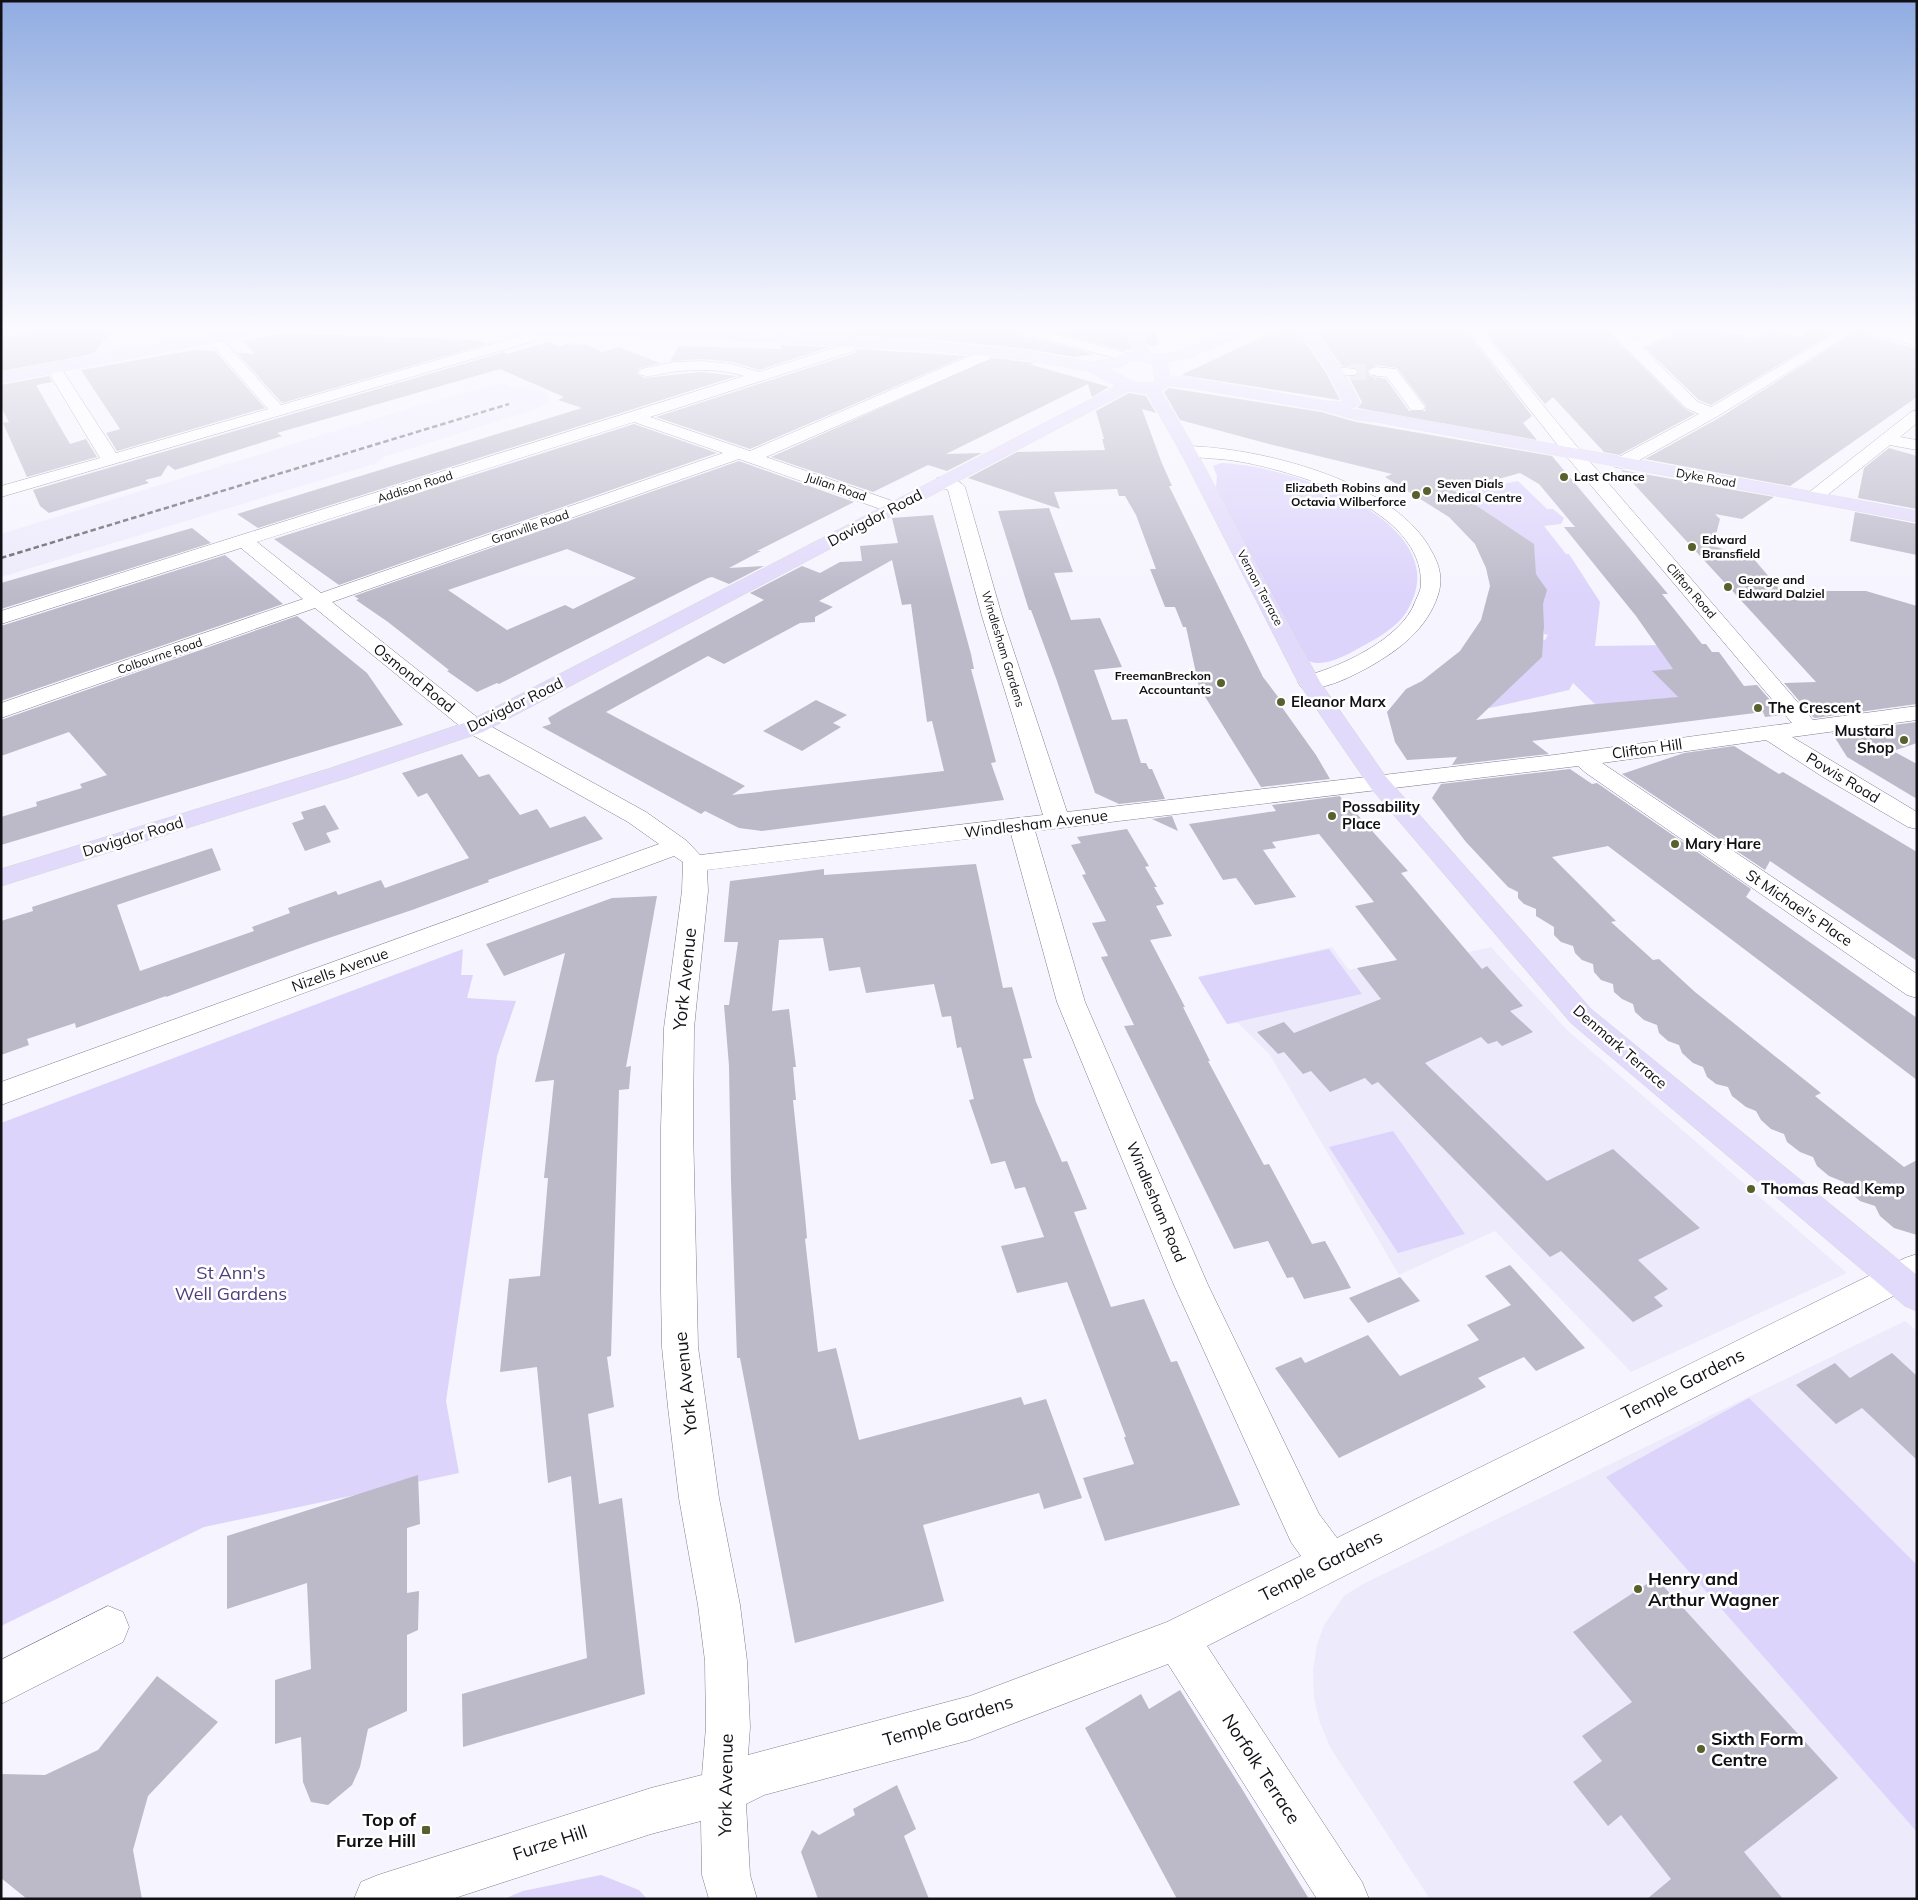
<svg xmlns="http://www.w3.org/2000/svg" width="1918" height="1900" font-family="Mulish,sans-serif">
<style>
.built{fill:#edeafc}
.green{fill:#dcd4fb}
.building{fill:#bcbac9;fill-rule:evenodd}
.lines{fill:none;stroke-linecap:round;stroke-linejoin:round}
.minor-tunnel{stroke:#d4d2db;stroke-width:16;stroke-dasharray:16 8;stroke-linecap:butt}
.minor-casing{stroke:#807d8c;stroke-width:1}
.major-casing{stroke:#d4d4d5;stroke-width:1}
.minor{fill:#fff;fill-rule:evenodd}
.major{fill:#e1dafb;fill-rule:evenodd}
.rail{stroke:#626167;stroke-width:2.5;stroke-dasharray:5.5 3;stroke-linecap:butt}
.poi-dot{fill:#595f2d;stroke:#fff;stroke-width:2}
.labels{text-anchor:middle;stroke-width:5;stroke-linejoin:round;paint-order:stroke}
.far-poi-label{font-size:12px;font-weight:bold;fill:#111015;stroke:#fff;text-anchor:start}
.far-street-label{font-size:12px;fill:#111015;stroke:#fff}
.street-label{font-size:15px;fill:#111015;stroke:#fff}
.poi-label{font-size:15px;font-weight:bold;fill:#111015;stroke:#fff;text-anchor:start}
.near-street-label{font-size:18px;fill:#111015;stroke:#fff}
.near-park-label{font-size:18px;fill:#4f3b7e;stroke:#fff}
.near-poi-label{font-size:18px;font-weight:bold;fill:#111015;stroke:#fff;text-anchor:start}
</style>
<rect width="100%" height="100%" fill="#f6f4fe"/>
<path class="built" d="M1 331H215L216 333 1 372Z
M502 383 511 387 540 390 548 394 550 403 530 411 384 457 374 464 1 577V534L422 404Z
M1332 947 1349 970 1388 962 1394 969 1491 947 1567 1030 1847 1273 1631 1372 1495 1231 1399 1275 1270 1055 1238 1023 1227 1024 1198 977Z
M1905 1321 1917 1331V1899H1430L1331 1749 1320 1723 1314 1698 1313 1669 1317 1645 1324 1625 1344 1596 1363 1584Z"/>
<path class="green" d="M1221 463C1278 465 1409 504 1417 572 1419 587 1412 606 1402 618 1391 631 1374 640 1359 648 1347 655 1323 668 1309 661L1244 543 1216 487 1217 476 1213 466Z
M1518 481 1547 509H1553L1564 518 1561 524 1544 526 1566 554H1569L1600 602 1595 646 1667 645 1684 668 1653 672 1695 714 1685 715 1667 698 1597 706 1573 683 1569 690 1490 708 1472 701 1527 635 1545 640 1548 635 1544 634V627L1523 624 1528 599 1544 602 1545 596 1516 540 1491 515 1459 493Z
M463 949 461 975H473L467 998 516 1001 497 1056 446 1401 459 1473 204 1527 1 1626V1123Z
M1329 949 1362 994 1227 1024 1198 977Z
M1393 1131 1465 1234 1398 1253 1329 1147Z
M1749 1398 1917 1565V1832L1606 1477Z
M601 1875 639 1890 647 1899H504L523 1891Z"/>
<path class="building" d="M28 331H112L93 354 1 371V336L24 335Z
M782 331H1021L1025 336 1094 354 1075 357 1027 349 938 340 781 332Z
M1051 331H1125L1132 349 1123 350Z
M1143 331H1157L1158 345 1149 346Z
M1275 331H1298L1326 373 1340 400 1181 375Z
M1316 331H1466L1532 416 1523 423 1537 440 1358 408 1362 402 1349 377 1356 376 1359 371 1355 367 1342 366ZM1376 365 1397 368 1426 406 1425 411H1409L1386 379 1370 376 1367 371Z
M1484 331H1607L1685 409 1695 414 1619 455 1604 452 1553 397 1545 404Z
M1673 331H1724L1753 338 1766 331H1776L1803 337 1804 331H1836L1711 405 1699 400 1645 348 1670 336Z
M1857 331H1867L1871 336 1917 349V397L1790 486 1645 459 1719 418Z
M286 333 476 340 487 344 282 403 237 353 255 354 242 341Z
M547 342 561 346 570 343 573 345 585 344 602 352 619 347 660 363 640 368 637 373 644 378 700 372 737 376 258 528 237 514 582 408 558 400 564 397 500 369 277 433 282 436 175 470 168 465 161 476 145 480 149 483 49 513 40 506 33 490 504 352 508 354Z
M781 345 830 347 759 370 733 362 703 359 670 361 679 346 781 349Z
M857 349 966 356 750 449 656 417 855 353Z
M194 350 215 351 265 408 117 451 106 433 120 429 81 370Z
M993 358 1036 363 1029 364 1109 387 1092 397 1088 384 946 454 982 453 947 471 928 465 873 492 771 457Z
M49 376 52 382 36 385 70 444 86 439 97 457 27 477 3 423 9 422 1 407V385Z
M1169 388 1321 412 1356 422 1552 456 1668 594H1662L1702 644H1706L1712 652H1719L1744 686 1757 685 1783 715 1765 717 1763 712 1532 741 1549 754 1452 765 1457 757 1407 760 1395 742 1387 712 1406 689 1422 681 1460 651 1481 620 1490 586 1486 568 1475 544 1449 517 1385 477 1392 474 1269 444 1180 420 1164 392ZM1520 473 1539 484 1575 527H1564L1636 616 1673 669 1652 671 1678 697 1585 705 1476 720 1542 657 1544 627 1543 604 1547 590 1536 574 1534 544 1455 491Z
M1129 393 1146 396 1156 413 1142 409 1161 461 1172 486H1169L1263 677 1285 706H1281L1316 755 1330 779 1261 787 1199 687 1186 627H1183L1175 607H1165L1150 569H1156L1136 515 1125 496H1119L1117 489 1054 492 1060 509 968 478 1017 452 1105 450 1102 439H1104L1096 411Z
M634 424 717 453 339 585 274 539Z
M1889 448 1917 456V509L1858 498 1864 468Z
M739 461 854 502 757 551H761L729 568 764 566 729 584 712 577 708 578 544 661 499 684 497 683 477 692 447 671 449 670 388 622 356 600 359 599 354 596ZM567 549 636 578 573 609 565 605 507 630 448 590Z
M1621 470 1774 497 1742 519 1715 514 1720 519 1713 546 1753 558 1781 591H1866L1917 606V704L1815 718 1812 716 1784 683 1816 682Z
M1049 508 1073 572 1054 573 1071 620 1100 618 1122 667 1094 670 1112 720 1127 719 1141 763H1146L1149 769H1152L1165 799 1119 804 1095 793 1057 681 1031 610H1029L998 511Z
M1855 512 1917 524V555L1850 541Z
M933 515 971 654 974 669H971L996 762 991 763 1004 800 762 831 739 828 705 811 701 814 542 727 551 724 548 718 563 709 764 600 750 593 802 566 820 573 840 562 862 561 860 546 898 543 892 518ZM892 560 902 605 911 604 927 722 932 721 944 771 732 795 745 786 606 712 708 656 724 664 800 623 815 622V617L833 607 819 601Z
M192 528 211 543 1 609V583Z
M225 555 283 604 1 701V626Z
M297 616 367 673 403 725 1 845V817L37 806 36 802 82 788 80 784 107 775 69 732 1 756V720Z
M816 700 847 715 833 723 841 727 802 751 763 731Z
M1917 722V743L1893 751 1917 764V799L1847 757 1832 733Z
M1734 746 1779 774 1783 772 1917 852V961L1770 861 1765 870 1622 774 1684 753Z
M462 754 479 777 489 774 520 815 537 809 550 828 585 816 603 839 488 880 489 882 412 910 311 944 166 997V996L76 1028 75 1023 27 1039 29 1045 1 1055V921L33 911 32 907 212 848 221 870 117 905 140 971 254 931 252 927 290 913 288 908 336 891 338 895 381 880 385 888 469 858 427 793 418 797 402 773Z
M1570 769 1592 784 1597 783 1751 889 1746 897 1917 1018V1080L1608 846 1552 857 1616 921 1611 922 1653 960 1659 959 1695 992 1821 1093 1815 1096 1904 1167 1917 1160V1235L1894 1228 1880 1216 1875 1206 1860 1201 1847 1190 1844 1182 1829 1176 1817 1166 1813 1157 1800 1152 1787 1142 1784 1134 1771 1129 1761 1120 1756 1111 1746 1107 1732 1096 1728 1087 1716 1084 1707 1077 1703 1067 1693 1063 1682 1053 1679 1045 1668 1041 1659 1033 1657 1025 1644 1020 1635 1012 1633 1004 1622 999 1614 992 1613 984 1601 980 1594 972 1593 964 1582 960 1575 953 1573 946 1561 942 1554 935V927L1536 916V909L1524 904 1518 898V892L1508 887 1466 842 1432 798 1441 784Z
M1340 796 1345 805 1348 804 1408 871 1401 873 1482 969 1487 966 1523 1006 1510 1011 1533 1032 1502 1046 1497 1041 1488 1044 1481 1037 1425 1063 1547 1181 1613 1149 1700 1228 1638 1260 1668 1289 1654 1297 1663 1306 1633 1322 1561 1251 1550 1257 1378 1082 1372 1085 1365 1078 1330 1092 1311 1071 1303 1074 1284 1052 1278 1054 1257 1032 1284 1022 1294 1033 1381 999 1357 968 1397 960 1355 906 1374 902 1319 834 1272 842 1276 848 1263 850 1296 897 1255 905 1236 878 1223 880 1189 824 1276 811 1272 805Z
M325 805 339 829 326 833 331 842 305 851 292 823 304 819 301 812Z
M1172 816 1178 831 1152 819Z
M1127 829 1149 866 1145 867 1157 887H1154L1164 904 1156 906 1172 936 1150 940 1185 1007H1183L1210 1061H1208L1264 1165 1269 1164 1312 1244 1325 1241 1351 1288 1304 1299 1293 1277 1287 1278 1268 1241 1234 1249 1124 1026 1134 1025 1101 957 1108 956 1092 923 1106 921 1082 875 1086 874 1071 845 1081 843 1077 837Z
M976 864 1003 988 1012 987 1032 1058 1023 1059 1036 1102 1062 1162 1067 1161 1087 1209 1074 1212 1111 1307 1144 1299 1171 1362 1177 1361 1240 1505 1105 1541 1083 1478 1134 1464 1124 1437H1126L1067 1282 1017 1293 1001 1246 1044 1237 1025 1187 1015 1189 1005 1161 991 1164 969 1100 974 1099 961 1047 957 1048 951 1016 942 1017 934 984 866 993 860 967 829 971 823 938 779 940 772 1011 789 1009 796 1067H793L796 1100H793L805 1216 807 1238 805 1239 818 1352 836 1348 859 1440 1021 1397 1024 1405 1046 1399 1082 1498 1044 1509 1039 1493 923 1525 944 1601 795 1643 740 1358H737L731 1182 729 1066 724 1005H729L738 942H724L730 881 824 869V875Z
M657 896 626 1067 631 1066 629 1089 619 1090 611 1356 607 1357 614 1407 588 1414 599 1504 622 1498 645 1694 463 1747 462 1694 587 1658 571 1476 548 1483 537 1367 500 1372 509 1279 540 1276 548 1178H544L554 1080 535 1082 565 953 504 976 486 944 612 898Z
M1510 1265 1585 1348 1536 1371 1524 1357 1478 1378 1486 1387 1339 1458 1275 1368 1301 1357 1305 1363 1368 1335 1400 1376 1479 1340 1467 1325 1511 1305 1485 1276Z
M1400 1277 1420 1301 1368 1323 1349 1298Z
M1892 1353 1917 1376V1460L1862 1408 1836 1424 1796 1385 1835 1363 1850 1378Z
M418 1475 420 1524 407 1528V1593L419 1591 418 1630 407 1635V1711L368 1729 360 1767 352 1785 328 1805 311 1802 303 1782 301 1737 275 1744V1680L311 1669 307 1583 227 1609V1536Z
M1656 1578 1838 1778 1744 1852 1783 1899H1647L1671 1879 1621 1815 1608 1826 1573 1782 1602 1761 1582 1736 1632 1702 1573 1632Z
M157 1676 218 1722 148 1796 133 1850 142 1899H27L1 1878V1774L45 1775 98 1750Z
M1180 1690 1242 1789 1309 1899H1177L1085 1728 1141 1694 1149 1709Z
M897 1785 916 1829 904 1836 929 1899H818L801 1852 812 1830 819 1835 855 1815 853 1809Z"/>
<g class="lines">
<path class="minor-tunnel" d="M1350 372H1376"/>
<defs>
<path id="minor" d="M527 331H541L534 341 1 497V486L100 458 46 368 49 365H59L116 453 268 409 215 348 213 345 215 342H225L281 405 524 335Z
M764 331H778L772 341H762L760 338Z
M1023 331H1045L1131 354 1133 357 1131 360 1126 361 1025 334Z
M1468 331H1482L1579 449 1813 720 1917 706V720L1792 737 1917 812V829L1908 827 1823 777 1766 740 1602 763 1917 974V998L1907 995 1586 773 1578 766 1035 831 1085 1002 1208 1285 1319 1514 1337 1538 1905 1258 1917 1254V1284L1207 1646 1362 1882 1369 1899H1317L1168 1664 970 1740 764 1795 746 1804 750 1875 757 1899H709L702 1875 701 1821 651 1834 452 1899H354L361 1882 378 1875 651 1788 702 1775 706 1727 705 1661 698 1605 679 1498 668 1407 662 1347 661 1290V1127L664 1028 682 891 683 862 674 856 1 1105V1082L659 844 628 822 467 732 315 608 1 718V703L303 599 241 548 1 624V611L744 376C722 369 696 369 672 372 662 373 651 378 641 375L638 372 641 369 674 362 703 361 732 364 759 372 843 345 848 337H858L860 340 854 351 650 417 750 451 986 349H996L998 352 988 360 766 457 901 504 904 508 901 512 895 513 889 512 739 459 332 602 483 722 646 812 687 841 700 855 1043 815 982 616 948 490 937 486 934 482 937 478C946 476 959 479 965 487L1002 616 1067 812 1554 755 1792 723 1567 457ZM634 422 723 453 321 593 257 542ZM1011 834 1057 1002 1174 1285 1291 1542 1301 1556 1167 1622 970 1696 748 1755 750 1727 747 1661 740 1605 719 1498 698 1347 693 1127 694 1028 708 891 707 870Z
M1609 331H1624L1634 341 1654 331H1671L1669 334 1642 348 1698 402 1711 407 1839 331H1855L1718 416 1627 467 1621 468 1615 467 1612 463 1615 459 1699 414 1686 408Z
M1869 331H1891L1917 337V346L1871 334Z
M1336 367 1355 369 1358 372 1355 375H1331L1328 372 1331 369Z
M1376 367 1396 369 1425 407 1423 410H1411L1387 377 1371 375 1368 372 1371 369Z
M1917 410V423L1900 437 1917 440V450L1890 445 1820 501 1814 502 1808 501 1805 497 1808 493 1911 412Z
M1188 446C1261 448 1396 481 1432 552 1440 566 1443 580 1438 595 1427 629 1399 650 1369 667 1350 677 1323 692 1301 687L1298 682 1301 677C1337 669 1402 639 1415 602 1417 597 1421 590 1421 584 1423 510 1300 473 1242 462 1223 458 1201 459 1182 455L1180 451 1182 447Z
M108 1606 123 1612 129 1627 123 1642 1 1704V1660Z"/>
<path id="major" d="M231 331H259L257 334 252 335 1 383V373Z
M501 331H699L834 336 938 342 1027 351 1090 362 1116 358 1121 354 1135 352 1127 331H1141L1150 353C1179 358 1202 339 1228 331 1234 330 1242 331 1248 331L1246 334 1189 358 1167 362 1170 377H1185L1325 401 1343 402 1328 372 1300 331H1314L1344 372 1360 403 1358 406 1348 409 1377 412 1917 511V522L1377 422 1357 420 1321 410 1185 387 1169 386 1161 391 1196 451 1320 682 1386 777 1591 1009 1917 1275V1311L1905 1306 1571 1023 1370 787 1298 682 1180 451 1147 394 1129 391 483 732 347 778 1 886V869L331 768 467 722 1116 386 1088 371 1027 360 938 351 729 340 508 335 503 334ZM1139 360 1153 364 1155 382 1153 383H1136L1107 368C1115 367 1124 368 1130 361Z"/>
</defs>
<use href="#minor" class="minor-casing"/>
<use href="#major" class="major-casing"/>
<use href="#minor" class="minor"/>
<use href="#major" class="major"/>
<path class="rail" d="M1 558 509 404"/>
</g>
<linearGradient id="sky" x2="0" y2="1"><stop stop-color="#90ace1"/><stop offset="0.55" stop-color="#fbfaff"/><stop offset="1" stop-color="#fbfaff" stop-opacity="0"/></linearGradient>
<rect width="1918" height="597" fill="url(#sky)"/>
<g class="poi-dot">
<circle cx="1564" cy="477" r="5"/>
<circle cx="1427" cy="491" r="5"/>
<circle cx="1416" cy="495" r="5"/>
<circle cx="1692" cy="547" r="5"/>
<circle cx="1728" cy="587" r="5"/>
<circle cx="1221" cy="683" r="5"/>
<circle cx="1281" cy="702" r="5"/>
<circle cx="1758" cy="708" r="5"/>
<circle cx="1904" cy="740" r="5"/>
<circle cx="1332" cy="816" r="5"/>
<circle cx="1675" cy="844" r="5"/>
<circle cx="1751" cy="1189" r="5"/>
<circle cx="1638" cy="1589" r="5"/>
<circle cx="1701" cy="1749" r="5"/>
<rect x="421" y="1825" width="10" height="10" rx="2.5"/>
</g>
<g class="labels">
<g class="far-poi-label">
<text x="1574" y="481">Last Chance</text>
<text x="1437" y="488">Seven Dials<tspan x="1437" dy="14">Medical Centre</tspan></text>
<text x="1406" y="492" text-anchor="end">Elizabeth Robins and<tspan x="1406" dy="14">Octavia Wilberforce</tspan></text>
<text x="1702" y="544">Edward<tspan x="1702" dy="14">Bransfield</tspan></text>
<text x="1738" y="584">George and<tspan x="1738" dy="14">Edward Dalziel</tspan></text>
<text x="1211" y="680" text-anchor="end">FreemanBreckon<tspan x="1211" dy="14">Accountants</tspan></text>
</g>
<g class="far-street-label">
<text transform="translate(1706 478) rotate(10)" y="4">Dyke Road</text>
<text transform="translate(415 487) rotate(-18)" y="4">Addison Road</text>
<text transform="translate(836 487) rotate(19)" y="4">Julian Road</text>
<text transform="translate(530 527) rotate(-19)" y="4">Granville Road</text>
<text transform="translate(1260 588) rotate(62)" y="4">Vernon Terrace</text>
<text transform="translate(1691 591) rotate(49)" y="4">Clifton Road</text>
<text transform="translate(1003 649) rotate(73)" y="4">Windlesham Gardens</text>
<text transform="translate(160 656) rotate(-19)" y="4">Colbourne Road</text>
</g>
<g class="street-label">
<text transform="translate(875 518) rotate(-28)" y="5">Davigdor Road</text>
<text transform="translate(414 678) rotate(39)" y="5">Osmond Road</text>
<text transform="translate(515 705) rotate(-26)" y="5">Davigdor Road</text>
<text transform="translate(1647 749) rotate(-8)" y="5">Clifton Hill</text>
<text transform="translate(1843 778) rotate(31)" y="5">Powis Road</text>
<text transform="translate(1036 824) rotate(-7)" y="5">Windlesham Avenue</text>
<text transform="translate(133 837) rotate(-17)" y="5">Davigdor Road</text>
<text transform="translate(1799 908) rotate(34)" y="5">St Michael's Place</text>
<text transform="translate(340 970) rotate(-20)" y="5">Nizells Avenue</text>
<text transform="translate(1620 1047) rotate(41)" y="5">Denmark Terrace</text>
<text transform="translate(1156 1202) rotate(67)" y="5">Windlesham Road</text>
</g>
<g class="poi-label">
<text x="1291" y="707">Eleanor Marx</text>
<text x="1768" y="713">The Crescent</text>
<text x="1894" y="736" text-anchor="end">Mustard<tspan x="1894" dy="17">Shop</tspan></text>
<text x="1342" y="812">Possability<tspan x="1342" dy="17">Place</tspan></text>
<text x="1685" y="849">Mary Hare</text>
<text x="1761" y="1194">Thomas Read Kemp</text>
</g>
<g class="near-street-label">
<text transform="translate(685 979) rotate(-84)" y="6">York Avenue</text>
<text transform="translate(686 1383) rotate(-96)" y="6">York Avenue</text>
<text transform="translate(1683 1384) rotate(-27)" y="6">Temple Gardens</text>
<text transform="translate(1321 1566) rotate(-27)" y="6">Temple Gardens</text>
<text transform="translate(948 1721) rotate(-17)" y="6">Temple Gardens</text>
<text transform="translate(1261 1769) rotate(57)" y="6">Norfolk Terrace</text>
<text transform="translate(726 1785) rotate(-89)" y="6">York Avenue</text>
<text transform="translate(550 1843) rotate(-18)" y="6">Furze Hill</text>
</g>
<g class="near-park-label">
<text x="231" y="1279">St Ann's<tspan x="231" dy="21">Well Gardens</tspan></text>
</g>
<g class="near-poi-label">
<text x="1648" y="1585">Henry and<tspan x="1648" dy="21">Arthur Wagner</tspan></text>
<text x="1711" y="1745">Sixth Form<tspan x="1711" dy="21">Centre</tspan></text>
<text x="416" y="1826" text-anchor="end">Top of<tspan x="416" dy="21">Furze Hill</tspan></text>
</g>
</g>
<rect width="1918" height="1900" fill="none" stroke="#111015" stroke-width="5"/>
</svg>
